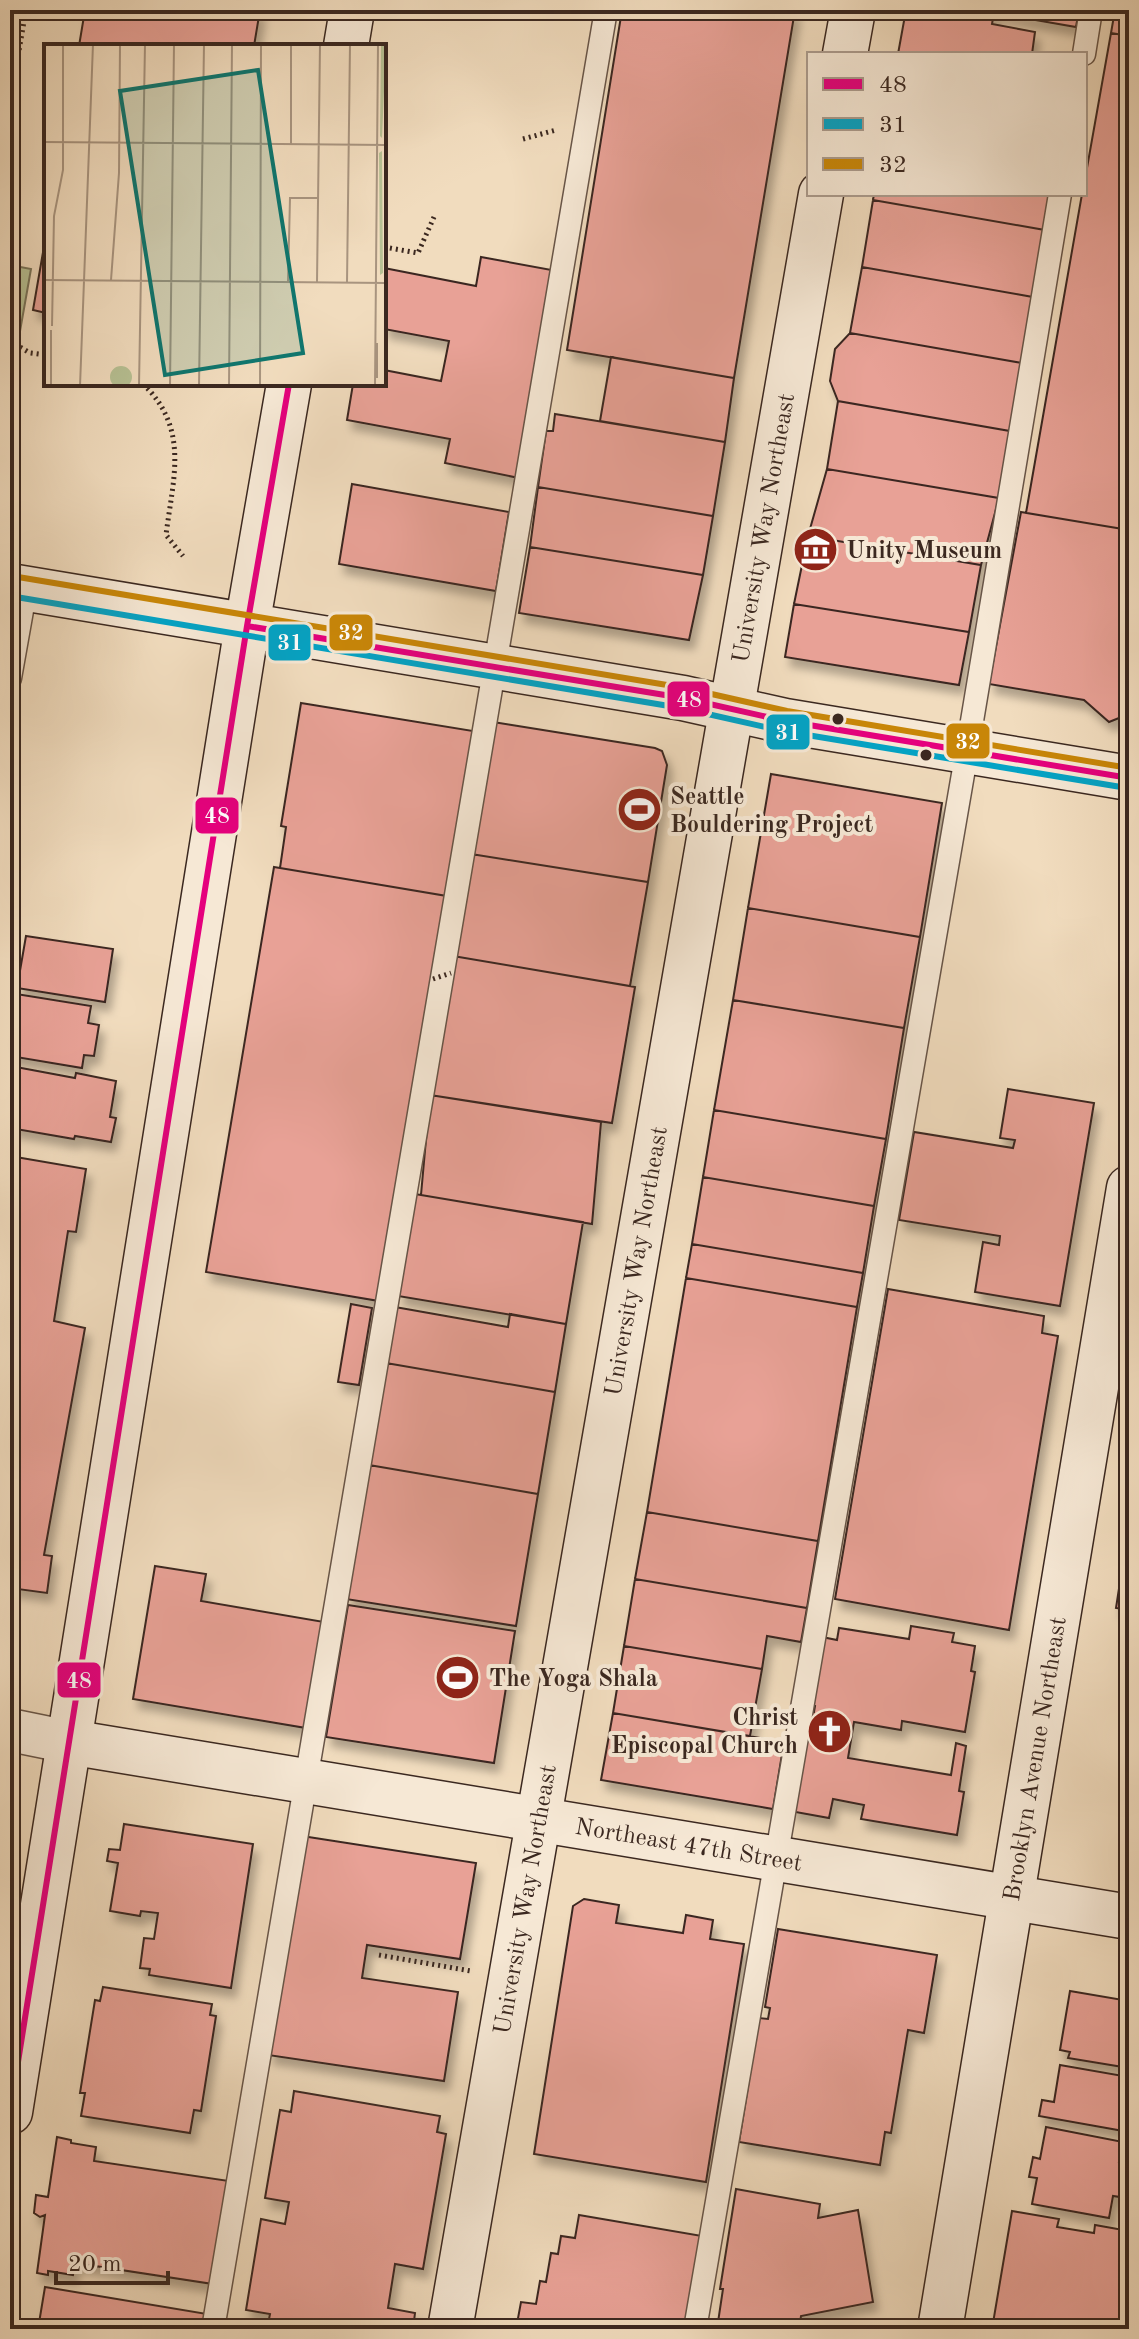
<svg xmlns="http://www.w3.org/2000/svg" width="1139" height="2339" font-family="'Old Standard TT',serif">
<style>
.green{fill:#b7c194;stroke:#79745a;stroke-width:2}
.building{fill:#e8a196;stroke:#3b2820;stroke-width:2;filter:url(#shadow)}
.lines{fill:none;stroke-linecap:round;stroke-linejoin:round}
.lane-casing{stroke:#685548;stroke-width:25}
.street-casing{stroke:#685548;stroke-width:45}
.secondary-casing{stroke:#3b2820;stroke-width:47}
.path{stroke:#3b2820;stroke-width:5;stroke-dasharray:2 4;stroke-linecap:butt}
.lane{stroke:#f6e8d5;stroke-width:22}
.street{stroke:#f6e8d5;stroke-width:42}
.secondary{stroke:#f6e8d5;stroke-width:44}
.path-bridge{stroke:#3b2820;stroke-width:5;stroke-dasharray:2 4;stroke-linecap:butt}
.bus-1-casing{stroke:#f6e8d5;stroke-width:12}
.bus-2-casing{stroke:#f6e8d5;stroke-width:12}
.bus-3-casing{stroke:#f6e8d5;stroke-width:12}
.bus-1{stroke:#e5007d;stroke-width:6}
.bus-2{stroke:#03a3c5;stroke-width:6}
.bus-3{stroke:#c88608;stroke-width:6}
.bus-dot{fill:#3b2820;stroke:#f6e8d5;stroke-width:3}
.labels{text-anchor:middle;stroke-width:8;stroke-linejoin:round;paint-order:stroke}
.street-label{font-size:24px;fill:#3b2820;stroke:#f6e8d5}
.poi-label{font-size:24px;font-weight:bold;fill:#3b2820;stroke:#f6e8d5;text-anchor:start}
.inset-road{fill:none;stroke:#a8947f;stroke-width:2}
.view{fill:#0f766e;fill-opacity:0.15;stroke:#0f766e;stroke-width:4}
.inset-edge{fill:none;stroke:#3b2820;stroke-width:4}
.line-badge{stroke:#f6e8d5;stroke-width:3}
.badge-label{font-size:22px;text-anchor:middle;font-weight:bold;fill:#fff}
</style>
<defs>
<filter id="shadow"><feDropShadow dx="5" dy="9" stdDeviation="4" flood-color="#0004"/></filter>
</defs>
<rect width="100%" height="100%" fill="#f1dcbe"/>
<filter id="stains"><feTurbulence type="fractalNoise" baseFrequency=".0025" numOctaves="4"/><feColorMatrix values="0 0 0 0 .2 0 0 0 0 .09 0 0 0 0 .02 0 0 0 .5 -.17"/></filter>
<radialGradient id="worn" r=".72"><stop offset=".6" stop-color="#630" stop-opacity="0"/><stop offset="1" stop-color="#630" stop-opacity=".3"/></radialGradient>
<path class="green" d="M10 265 31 269 19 337 10 330Z"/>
<path class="building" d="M85 10H260L254 46H79Z
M622 10H795L734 378 567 350Z
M906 10H977L994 13 992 24 1035 32 1032 54H898Z
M977 10H1079L1076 27Z
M1115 10H1129V36L1111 33Z
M1111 33 1129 36V530L1026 513 1082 194H1085V179Z
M874 194H1051L1045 230 873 200Z
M873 200 1045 230 1033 297 862 267Z
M46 235V313L33 310Z
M481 257 557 271 519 478 445 463 450 439 347 420 353 384H384V370L441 381 449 341 384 329V268L476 286Z
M862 267 1033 297 1022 363 850 333Z
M850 333 1022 363 1010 431 838 401 830 381 835 349Z
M611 357 734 378 725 442 600 421Z
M838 401 1010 431 999 498 827 469Z
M555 414 725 442 713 516 538 487 546 431H553Z
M827 469 999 498 981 565 808 536Z
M352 484 509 512 496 591 339 564Z
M538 487 713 516 703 575 530 547Z
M1021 512 1129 530V714L1109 722 1084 700 989 684Z
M808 536 981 565 969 632 794 604Z
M530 547 703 575 689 640 519 613Z
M794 604 969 632 959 685 785 657Z
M301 703 473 731 447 896 280 868 286 827 281 826Z
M493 722 655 748 662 751 667 765 648 882 471 854Z
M771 774 942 803 920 937 748 908Z
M471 854 648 882 630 986 453 956Z
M274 867 447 896 379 1301 206 1272Z
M748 908 920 937 904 1028 733 1000Z
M26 936 113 949 105 1002 17 988Z
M453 956 635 987 612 1123 430 1095Z
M10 993 91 1006 88 1023 99 1025 94 1056 84 1055 82 1068 10 1056Z
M733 1000 904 1028 886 1139 714 1110Z
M16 1067 75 1078 76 1073 116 1081 110 1117 116 1118 111 1142 75 1136 74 1139 10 1128V1102Z
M1008 1089 1094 1103 1060 1306 975 1292 983 1242 999 1245 1000 1236 899 1220 914 1132 1013 1148 1015 1140 1000 1138Z
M430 1095 601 1122 592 1224 421 1195Z
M714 1110 886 1139 874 1206 703 1177Z
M10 1156 86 1169 76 1232 68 1231 54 1321 85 1328 44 1555 52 1556 47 1593 10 1588Z
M703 1177 874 1206 863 1273 692 1244Z
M415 1194 583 1222 566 1324 398 1296Z
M692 1244 863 1273 857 1307 686 1278Z
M686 1278 857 1307 818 1541 647 1512Z
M888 1289 1044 1316 1042 1333 1058 1336 1009 1630 835 1599Z
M351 1304 372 1308 359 1385 338 1382Z
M395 1307 508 1327 510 1314 566 1324 555 1392 386 1363Z
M386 1363 555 1392 538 1494 369 1465Z
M369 1465 538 1494 516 1626 346 1599Z
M647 1512 818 1541 807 1608 635 1579Z
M1129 1524V1610L1116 1608Z
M155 1566 206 1574 201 1601 324 1622 306 1728 133 1699Z
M635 1579 807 1608 801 1642 767 1636 762 1669 624 1646Z
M348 1605 515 1631 494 1763 326 1737Z
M911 1626 954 1633 952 1642 975 1646 971 1671 975 1672 965 1732 902 1721 901 1730 854 1722 848 1758 951 1775 956 1743 966 1746 959 1791 964 1792 957 1835 861 1819 864 1805 833 1799 829 1818 790 1811 810 1711 814 1712 815 1706 811 1705 822 1637 837 1640 839 1628 909 1639Z
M624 1646 762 1669 750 1736 613 1713Z
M613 1713 784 1742 773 1809 601 1780Z
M124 1824 253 1844 231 1988 149 1975 150 1969 140 1968 144 1938 154 1939 158 1913 141 1911 140 1916 110 1911 118 1863 107 1861 109 1849 120 1850Z
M302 1836 476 1863 460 1959 367 1945 362 1978 458 1992 444 2081 268 2055Z
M584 1899 619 1905 616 1923 683 1933 686 1915 713 1920 710 1939 744 1944 706 2182 534 2154 573 1906Z
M778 1929 937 1955 924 2033 908 2030 891 2133 885 2132 880 2165 739 2142 759 2018 768 2019 770 2008 765 2007Z
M103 1987 212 2004 210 2015 216 2016 201 2111 194 2110 190 2133 81 2116 85 2093H80L95 2000 100 2001Z
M1070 1991 1129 2001V2068L1068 2058 1070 2052 1060 2050Z
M1060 2065 1129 2077V2132L1039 2116 1042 2100 1054 2102Z
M294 2091 440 2116 437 2132 446 2134 423 2269 395 2264 388 2308 415 2313 413 2329H267L270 2314 246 2310 261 2219 285 2224 289 2202 265 2198 280 2110 291 2112Z
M1046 2127 1123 2142 1119 2162 1126 2163 1124 2173 1129 2174V2191L1121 2190 1120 2197 1113 2196 1109 2218 1032 2204 1037 2178 1029 2177 1033 2157 1040 2159Z
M57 2137 71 2140V2143L96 2147 94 2161 229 2181 213 2284 75 2263 73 2275 48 2271V2275L37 2273 45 2215 40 2217 34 2213 36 2195 48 2197Z
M736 2189 820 2204 818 2218 858 2210 873 2302 801 2316 799 2329H712H717L723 2289H720Z
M1012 2211 1059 2219 1057 2227 1094 2233 1095 2225 1129 2231 1127 2329H992Z
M579 2215 702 2236 686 2329H516L521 2302 536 2304 540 2281 546 2282 551 2253 558 2254 561 2236 575 2238Z
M45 2287 207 2314 205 2329H38Z"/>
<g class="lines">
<defs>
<path id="lane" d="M1084 54 1091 10
M10 678 26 588
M213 2329 606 10
M695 2329 967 751 1060 194"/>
<path id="street" d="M10 1730 69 1742"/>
<g id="secondary">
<path d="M346 46 352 10"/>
<path d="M845 54 853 10"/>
<path d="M10 586 683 698 785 721 1129 778"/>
<path id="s1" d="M69 1742 1129 1917"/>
<path d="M10 2112 247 626 289 384"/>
<path id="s2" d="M450 2329 821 194"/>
<path id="s3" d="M940 2329 1129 1188"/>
</g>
</defs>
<use href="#lane" class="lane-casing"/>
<use href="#street" class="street-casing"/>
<use href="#secondary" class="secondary-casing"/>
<path class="path" d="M10 103 26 10
M523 139 556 130
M384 247 418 253 434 217
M10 341 30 353 46 355
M143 384C190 429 173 478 166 535L183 556
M379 1955 471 1971"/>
<use href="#lane" class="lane"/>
<use href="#street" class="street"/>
<use href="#secondary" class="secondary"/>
<path class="path-bridge" d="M433 979 451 973"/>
<defs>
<path id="bus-1" d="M247 626 683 698 785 721 1129 778
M10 2112 247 626 289 384"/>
<path id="bus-2" d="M10 596 681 708 783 731 1127 788"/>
<path id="bus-3" d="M12 576 685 688 787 711 1129 768"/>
</defs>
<use href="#bus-1" class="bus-1-casing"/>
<use href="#bus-2" class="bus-2-casing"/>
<use href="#bus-3" class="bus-3-casing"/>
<use href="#bus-1" class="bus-1"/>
<use href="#bus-2" class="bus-2"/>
<use href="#bus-3" class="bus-3"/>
</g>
<defs>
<symbol id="museum-disc" viewBox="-11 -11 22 22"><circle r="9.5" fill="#8f2418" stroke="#f6e8d5"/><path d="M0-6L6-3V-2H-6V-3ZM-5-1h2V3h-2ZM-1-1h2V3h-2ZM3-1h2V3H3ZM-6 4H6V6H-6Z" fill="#fff"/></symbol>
<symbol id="stadium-disc" viewBox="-11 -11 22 22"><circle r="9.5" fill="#8f2418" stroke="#f6e8d5"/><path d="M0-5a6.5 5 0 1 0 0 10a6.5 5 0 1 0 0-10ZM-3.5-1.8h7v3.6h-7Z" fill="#fff"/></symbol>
<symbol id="church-disc" viewBox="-11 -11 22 22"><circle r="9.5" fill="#8f2418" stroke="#f6e8d5"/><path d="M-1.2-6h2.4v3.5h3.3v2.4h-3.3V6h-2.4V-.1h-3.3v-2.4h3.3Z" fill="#fff"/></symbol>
</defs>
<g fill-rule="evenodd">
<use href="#museum-disc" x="790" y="524" width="51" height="51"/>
<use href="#stadium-disc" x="614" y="784" width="51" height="51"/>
<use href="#stadium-disc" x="432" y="1652" width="51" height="51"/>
<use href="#church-disc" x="804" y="1706" width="51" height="51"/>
</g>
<g class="bus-dot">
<circle cx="838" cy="719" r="7"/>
<circle cx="926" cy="755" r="7"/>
</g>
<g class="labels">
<g class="street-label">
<text dy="8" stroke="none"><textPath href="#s2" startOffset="1828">University Way Northeast</textPath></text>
<text dy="8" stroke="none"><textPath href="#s2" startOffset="1084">University Way Northeast</textPath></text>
<text dy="8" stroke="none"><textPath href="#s3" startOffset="578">Brooklyn Avenue Northeast</textPath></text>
<text dy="8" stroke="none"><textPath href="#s1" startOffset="628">Northeast 47th Street</textPath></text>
<text dy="8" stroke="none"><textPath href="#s2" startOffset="436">University Way Northeast</textPath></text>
</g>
<g class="poi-label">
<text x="846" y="558">Unity Museum</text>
<text x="670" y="804">Seattle<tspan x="670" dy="28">Bouldering Project</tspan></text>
<text x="489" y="1686">The Yoga Shala</text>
<text x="798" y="1725" text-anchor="end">Christ<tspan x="798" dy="28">Episcopal Church</tspan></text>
</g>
</g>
<g transform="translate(44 44)">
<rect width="342" height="342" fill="#f1dcbe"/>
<path d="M337 0H342L338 94 336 92ZM338 107 339 229 336 231 335 109ZM66 333a11 11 0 1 1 22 0a11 11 0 1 1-22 0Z" fill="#b7c194"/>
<path class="inset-road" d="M0 98 342 101M247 100V0M0 236 342 239M67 236 75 129 76 0M244 238 246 154H274M273 238 276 0M303 239 306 0M8 282 10 172 19 126V0M333 334V299M7 342V286M36 342 49 0M95 342 101 0M126 342 130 0M155 342 160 0M185 342 188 0M216 342 217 0M331 342 334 0M341 342 342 217"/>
<path class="view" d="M214 26 259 309 121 331 76 47Z"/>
<rect width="342" height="342" class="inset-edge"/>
</g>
<g class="line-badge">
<rect x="328" y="613" width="46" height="39" rx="8" fill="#c88608"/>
<rect x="267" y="623" width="45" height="39" rx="8" fill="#03a3c5"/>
<rect x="666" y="680" width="45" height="38" rx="8" fill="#e5007d"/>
<rect x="765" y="713" width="46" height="38" rx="8" fill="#03a3c5"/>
<rect x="945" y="722" width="46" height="38" rx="8" fill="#c88608"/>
<rect x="194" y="796" width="46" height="39" rx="8" fill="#e5007d"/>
<rect x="56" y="1661" width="46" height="38" rx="8" fill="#e5007d"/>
</g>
<g class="badge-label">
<text x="351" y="640">32</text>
<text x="290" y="650">31</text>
<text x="689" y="707">48</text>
<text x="788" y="740">31</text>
<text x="968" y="749">32</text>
<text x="217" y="823">48</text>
<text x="79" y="1688">48</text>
</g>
<rect width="1139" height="2339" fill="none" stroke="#f1dcbe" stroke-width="40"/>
<rect x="12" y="12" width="1115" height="2315" fill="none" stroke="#3b2820" stroke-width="4"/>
<rect x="20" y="20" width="1099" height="2299" fill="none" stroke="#3b2820" stroke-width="2"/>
<rect x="807" y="52" width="280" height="144" fill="#f6e8d5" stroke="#ab9b8d" stroke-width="2"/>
<rect x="823" y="78" width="40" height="12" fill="#e5007d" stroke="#ab9b8d" stroke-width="2"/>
<text x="879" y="92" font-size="24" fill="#3b2820">48</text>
<rect x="823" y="118" width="40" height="12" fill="#03a3c5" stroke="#ab9b8d" stroke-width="2"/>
<text x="879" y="132" font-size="24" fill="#3b2820">31</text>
<rect x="823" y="158" width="40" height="12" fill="#c88608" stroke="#ab9b8d" stroke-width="2"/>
<text x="879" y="172" font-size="24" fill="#3b2820">32</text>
<path d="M56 2271v12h112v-12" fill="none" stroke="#3b2820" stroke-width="4"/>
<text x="68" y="2271" font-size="24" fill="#3b2820" stroke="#f6e8d5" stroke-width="6" paint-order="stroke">20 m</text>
<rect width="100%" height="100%" filter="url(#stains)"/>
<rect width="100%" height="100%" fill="url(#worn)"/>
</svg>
